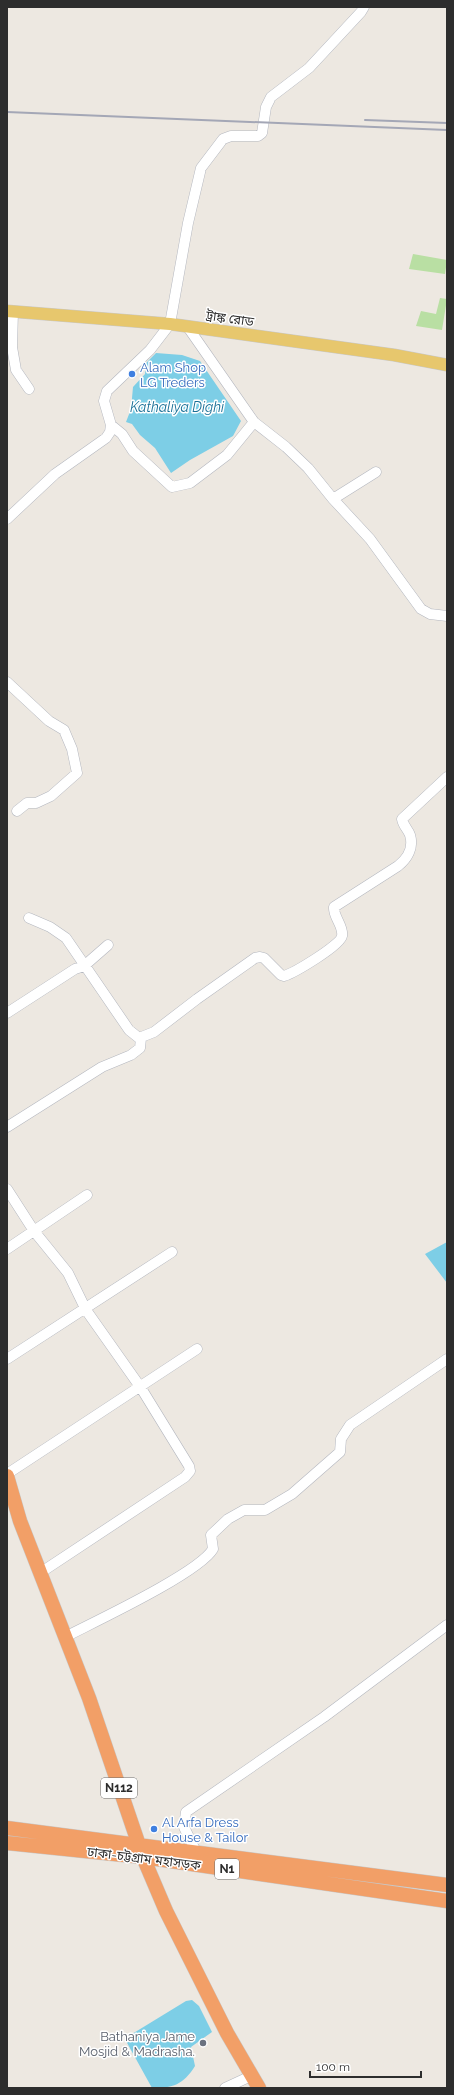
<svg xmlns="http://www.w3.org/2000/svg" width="454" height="2095" font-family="Raleway,'Noto Sans Bengali',sans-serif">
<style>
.green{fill:#b9dfa3}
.water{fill:#7dcee6}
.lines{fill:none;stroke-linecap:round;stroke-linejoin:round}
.minor-casing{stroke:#b4b7bf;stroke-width:11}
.major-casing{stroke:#c8c8c8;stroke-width:13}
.highway-casing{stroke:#c8c8c8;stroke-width:15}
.minor{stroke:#fff;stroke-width:10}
.major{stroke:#e7c76d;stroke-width:12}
.highway{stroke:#f29f67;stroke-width:14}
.rail{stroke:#a4a7b6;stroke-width:2}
.shop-dot{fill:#3f7fe0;stroke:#fff;stroke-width:1.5}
.worship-dot{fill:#6b7280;stroke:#fff;stroke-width:1.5}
.labels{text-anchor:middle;stroke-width:3;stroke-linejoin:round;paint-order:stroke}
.shield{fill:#fff;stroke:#6c6c6c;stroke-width:1}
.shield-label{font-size:12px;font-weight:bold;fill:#2d2d2d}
.street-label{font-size:13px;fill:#2d2d2d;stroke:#fff}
.shop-label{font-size:13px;fill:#366cbe;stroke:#fff;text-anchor:start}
.worship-label{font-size:13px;fill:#5b616d;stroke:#fff;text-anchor:end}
.water-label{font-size:14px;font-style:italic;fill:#186f96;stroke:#fff}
</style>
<rect width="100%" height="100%" fill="#ede8e1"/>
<path class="green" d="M413 254 447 260 445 274 409 269Z
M440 298 447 299 442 330 416 326 421 311 436 314Z"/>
<path class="water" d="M156 353 182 355 200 361 241 421 233 436 190 460 171 473 155 448 140 435 132 424 126 422 131 409 133 387 145 374 146 363Z
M447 1242V1283L425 1254Z
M192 2000 199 2006 212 2032 191 2047 195 2066C183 2085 173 2088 152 2088L126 2041 132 2034 186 2001Z"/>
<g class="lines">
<defs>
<path id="minor" d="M13 311 12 347 16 370 29 389
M187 326 254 422 286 447 308 468 333 499 370 539 421 609 430 614 447 616
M111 425 122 434 133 451 172 487 190 483 227 455 254 422
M333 499 376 472
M7 519 55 474 106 438 110 432 111 425 104 401 107 391 150 350 170 324 188 223 201 168 223 139 231 136H258L262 133 266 107 271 97 309 68 361 12 364 7
M7 682 49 721 64 730 72 749 77 773 51 796 36 803H27L17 811
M29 918 50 927 66 938 129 1030 139 1038 154 1032 197 999 255 958 260 957 264 958 281 975 284 976C294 973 341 945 342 936 344 926 333 917 334 907L398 866C407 859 414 848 410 835 408 829 403 826 402 819L447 777
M7 1013 75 969 84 966 108 945
M7 1127 102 1067 131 1055 140 1048 141 1038
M7 1189 34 1231 68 1273 86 1310 141 1388 189 1466 190 1471 185 1477 40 1573
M7 1249 87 1195
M7 1359 172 1252
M7 1474 197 1349
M65 1637C94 1622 199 1573 213 1549L211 1535 228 1519 244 1510H265L292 1494 340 1452 341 1439 350 1425 447 1359
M196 1852 184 1827 186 1812 324 1717 447 1625
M225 2088 251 2076"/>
<path id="major" d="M7 311 170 324 394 355 447 365"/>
<path id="highway" d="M7 1476 20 1521 89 1698 143 1857 166 1911 227 2033 259 2088
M7 1828 447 1885
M7 1843 143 1857 447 1901"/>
</defs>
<use href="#minor" class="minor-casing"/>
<use href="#major" class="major-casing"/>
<use href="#highway" class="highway-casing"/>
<use href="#minor" class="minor"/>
<use href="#major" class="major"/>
<use href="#highway" class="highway"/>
<path class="rail" d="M7 112 447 130
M365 120 447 123"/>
</g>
<g class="shop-dot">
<circle cx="132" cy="374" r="4"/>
<circle cx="154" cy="1829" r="4"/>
</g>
<circle class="worship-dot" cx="203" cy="2043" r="4"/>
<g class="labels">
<g class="shield">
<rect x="101" y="1778" width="36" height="20" rx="3"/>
<rect x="215" y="1859" width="24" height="20" rx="3"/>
</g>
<g class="shield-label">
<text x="119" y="1792">N112</text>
<text x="227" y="1873">N1</text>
</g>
<g class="street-label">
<text transform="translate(230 318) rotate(8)" y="5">ট্রাঙ্ক রোড</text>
<text transform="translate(144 1858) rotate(7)" y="5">ঢাকা-চট্টগ্রাম মহাসড়ক</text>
</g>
<g class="shop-label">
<text x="140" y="372">Alam Shop<tspan x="140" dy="15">LG Treders</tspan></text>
<text x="162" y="1827">Al Arfa Dress<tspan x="162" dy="15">House &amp; Tailor</tspan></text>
</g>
<g class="worship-label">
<text x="195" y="2041">Bathaniya Jame<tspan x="195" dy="15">Mosjid &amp; Madrasha.</tspan></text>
</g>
<g class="water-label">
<text x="177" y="412">Kathaliya Dighi</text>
</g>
</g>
<rect width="454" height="2095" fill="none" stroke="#2d2d2d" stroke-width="16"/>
<path d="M310 2071v6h111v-6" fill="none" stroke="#2d2d2d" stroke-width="2"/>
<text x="316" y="2071" font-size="12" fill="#2d2d2d" stroke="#ffffff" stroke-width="3" paint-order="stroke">100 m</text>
</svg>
